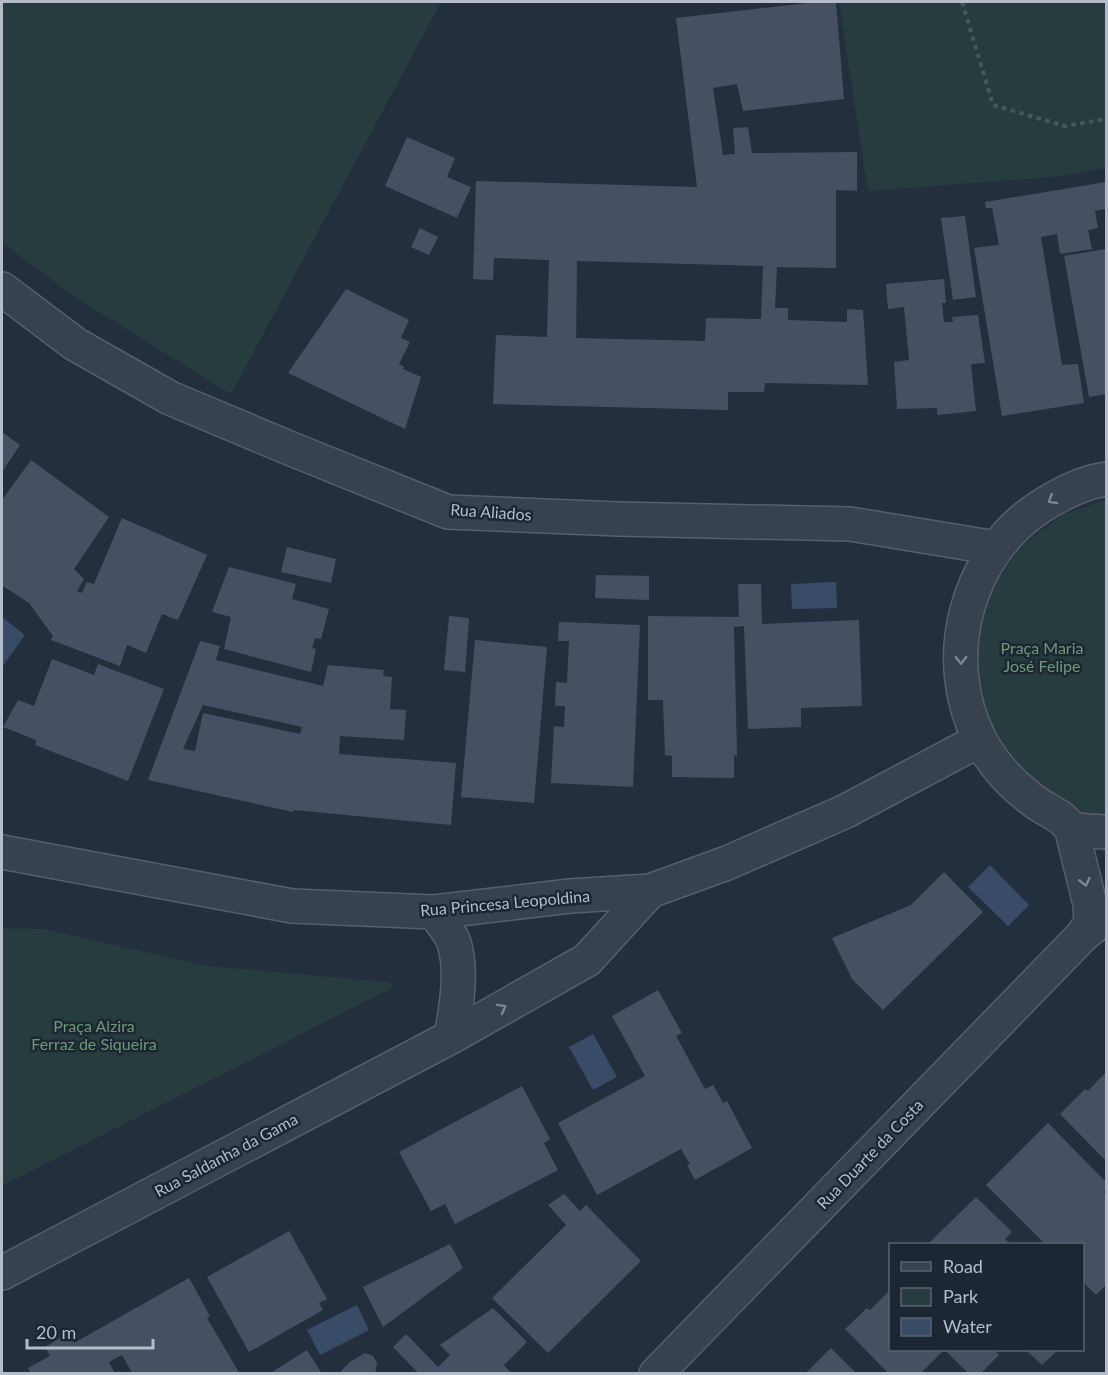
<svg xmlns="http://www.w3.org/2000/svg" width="1108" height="1375" font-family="Lato,sans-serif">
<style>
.green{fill:#263c3f}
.water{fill:#394c67}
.building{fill:#455162;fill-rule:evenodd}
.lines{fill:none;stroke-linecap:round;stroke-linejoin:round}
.minor-casing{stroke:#565f6c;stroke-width:36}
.path{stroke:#44595c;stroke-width:4;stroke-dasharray:4.5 4.5;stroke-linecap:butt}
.minor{stroke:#38414e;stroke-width:33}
.oneway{stroke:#7c8592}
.labels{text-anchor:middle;stroke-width:5;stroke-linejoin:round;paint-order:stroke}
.street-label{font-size:16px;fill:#b4bcc9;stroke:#1d2633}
.park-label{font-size:16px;fill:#6b9a76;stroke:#1d2633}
</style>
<rect width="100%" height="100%" fill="#242f3e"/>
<path class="green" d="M2 2H441L231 394 75 297 2 243Z
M839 2H1106V168L1052 177 868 191Z
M1106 500V818L1082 814 1035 787 1000 747 980 697 976 643 990 591 1021 546 1064 514Z
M2 928 43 929 208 966 387 982 393 985 388 990 2 1186Z"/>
<path class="water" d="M836 582 837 608 792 609 791 584Z
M2 617 25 635 2 667Z
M990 865 1029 905 1008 926 968 887Z
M593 1034 617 1077 593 1090 569 1047Z
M357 1305 369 1330 320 1355 307 1330Z"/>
<path class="building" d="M817 2H836L844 99 743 111 737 84 713 88 723 155 735 154 733 128 748 127 752 153 857 152V191L836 190V268L777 267 775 308H788V320L847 322V309L863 310 868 385 765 383 764 392H728V410L493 404 496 335 547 337 549 260 494 258 493 280 473 279 476 181 697 187 676 18ZM577 261 763 266 761 319 706 318 705 341 576 338Z
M407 137 455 158 447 177 471 187 457 218 385 186Z
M1106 182V209L1095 211 1098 228 1088 230 1092 249 1060 254 1057 234 1041 237 1062 365 1078 364 1084 403 1002 416 974 248 999 245 992 208H986L985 202Z
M965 216 976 297 953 300 941 218Z
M420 228 438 237 429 255 411 247Z
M1106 249V394L1089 397 1064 256Z
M944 279 946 303H942L944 322H953L952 317 978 315 985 363 971 364 976 411 937 415V408L897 409 894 362 909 360 904 307 888 309 886 284Z
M346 289 409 320 401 338 410 342 399 364 404 367 403 369 421 377 405 429 288 373Z
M2 432 20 445 2 472Z
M31 460 109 517 74 569 84 579 77 591 82 593 87 582 94 584 122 518 207 555 178 620 162 614 146 653 127 645 120 666 51 640 53 636 29 603 3 586 2 589V500Z
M287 547 336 559 331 583 281 572Z
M229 567 296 584 292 599 329 609 321 639 315 638 312 648 316 649 311 672 224 649 231 617 212 612Z
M596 575 649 576V600L595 598Z
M738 584H761L762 624 859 620 862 706 801 708V727L748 729 744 626 734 627 737 756 734 755V778L672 777V756L665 755 663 700H648V616L739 617Z
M449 616 469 618 465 672 444 670Z
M559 622 640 625 633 787 551 783 554 726 564 727 565 706H555L556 682 567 683 569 641H558Z
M475 640 547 647 534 803 461 797Z
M200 641 220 646 216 660 323 686 328 665 384 670 383 676 392 677 390 709 406 710 404 740 340 736 339 754 456 763 451 825 294 810 293 812 148 780ZM203 705 302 727 300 734 203 713 195 751 183 749Z
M52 659 94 675 98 664 164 689 128 781 35 745 36 740 3 727 18 700 34 706Z
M944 872 983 912 883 1010 852 979 832 938 911 905Z
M658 990 682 1033 676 1036 705 1089 713 1085 723 1103 727 1101 752 1148 695 1180 687 1165 690 1164 681 1149 597 1195 558 1123 645 1076 612 1016Z
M1106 1072V1161L1060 1114 1085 1089 1088 1091Z
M522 1086 550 1139 544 1143 558 1170 455 1224 445 1204 431 1211 399 1152Z
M1048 1123 1106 1182V1190L1104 1192 1106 1194V1285L1096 1295 1082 1281V1244H1045L986 1185Z
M564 1194 580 1211 586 1205 641 1261 548 1353 492 1298 566 1225 548 1205Z
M976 1197 1012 1232 1005 1239 1011 1244H928Z
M289 1231 327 1299 319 1303 323 1310 249 1352 207 1277Z
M450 1244 463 1268 383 1327 363 1287Z
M189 1278 210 1316 207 1318 240 1374H133L122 1355 109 1362 115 1374H31L28 1368 50 1356 45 1347 69 1333 74 1343Z
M890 1290V1350H944L920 1374H889L845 1329 867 1308 870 1310Z
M493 1308 527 1342 504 1365 512 1374H419L393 1347 406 1334 438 1367 450 1355 440 1345Z
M831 1348 857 1374H805Z
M307 1350 322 1374H269Z
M945 1350H994L999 1355 980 1374H969Z
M1026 1350H1058L1042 1365Z
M365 1353 373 1356 377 1363 375 1374H338L350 1362Z"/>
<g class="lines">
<defs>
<path id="minor" d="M2 289 75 344 170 398 289 448 448 512 619 519 850 524 996 548
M1106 479C1083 482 1060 494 1040 507 965 556 939 660 980 740 992 762 1010 783 1030 798 1039 806 1051 811 1061 818 1064 820 1067 825 1071 827 1079 832 1096 831 1106 832
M1071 827 1090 904 1091 922 1083 935
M2 852 292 906 434 912 570 896 650 891 727 863 844 812 980 740
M434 912C440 921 451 933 454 943 463 971 456 1009 451 1037
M2 1273 451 1037 587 960 650 891
M656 1374 1083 935 1106 916"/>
</defs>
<use href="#minor" class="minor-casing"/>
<path class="path" d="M962 2 993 105 1065 126 1106 119"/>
<use href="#minor" class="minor"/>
</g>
<defs><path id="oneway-chevron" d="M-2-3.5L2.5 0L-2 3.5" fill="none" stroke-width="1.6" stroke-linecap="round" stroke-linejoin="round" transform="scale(1.5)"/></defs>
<g class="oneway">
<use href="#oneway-chevron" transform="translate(1052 500) rotate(149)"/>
<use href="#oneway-chevron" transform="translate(961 660) rotate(89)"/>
<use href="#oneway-chevron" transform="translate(1085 882) rotate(77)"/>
<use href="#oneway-chevron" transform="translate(502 1008) rotate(-29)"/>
</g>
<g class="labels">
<g class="street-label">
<text transform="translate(491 512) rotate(4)" y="6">Rua Aliados</text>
<text transform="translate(505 903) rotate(-5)" y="6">Rua Princesa Leopoldina</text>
<text transform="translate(870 1154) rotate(-46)" y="6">Rua Duarte da Costa</text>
<text transform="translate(226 1155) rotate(-28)" y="6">Rua Saldanha da Gama</text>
</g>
<g class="park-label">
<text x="1042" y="654">Praça Maria<tspan x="1042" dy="18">José Felipe</tspan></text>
<text x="94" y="1032">Praça Alzira<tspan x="94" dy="18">Ferraz de Siqueira</tspan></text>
</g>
</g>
<rect width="1108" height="1375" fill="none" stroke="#b4bcc9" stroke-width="6"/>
<rect x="889" y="1243" width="195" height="108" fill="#1d2633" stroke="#59626f" stroke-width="1.5"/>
<rect x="901" y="1262" width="30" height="9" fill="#38414e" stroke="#59626f" stroke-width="1.5"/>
<text x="943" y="1273" font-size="18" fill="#b4bcc9">Road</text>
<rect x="901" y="1288" width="30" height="18" fill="#263c3f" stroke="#59626f" stroke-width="1.5"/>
<text x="943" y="1303" font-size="18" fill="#b4bcc9">Park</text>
<rect x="901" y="1318" width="30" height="18" fill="#394c67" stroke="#59626f" stroke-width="1.5"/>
<text x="943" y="1333" font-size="18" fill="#b4bcc9">Water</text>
<path d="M27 1339v9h126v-9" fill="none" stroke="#b4bcc9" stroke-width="3"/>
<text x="36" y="1339" font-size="18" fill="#b4bcc9" stroke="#1d2633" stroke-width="4.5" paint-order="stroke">20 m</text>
</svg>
